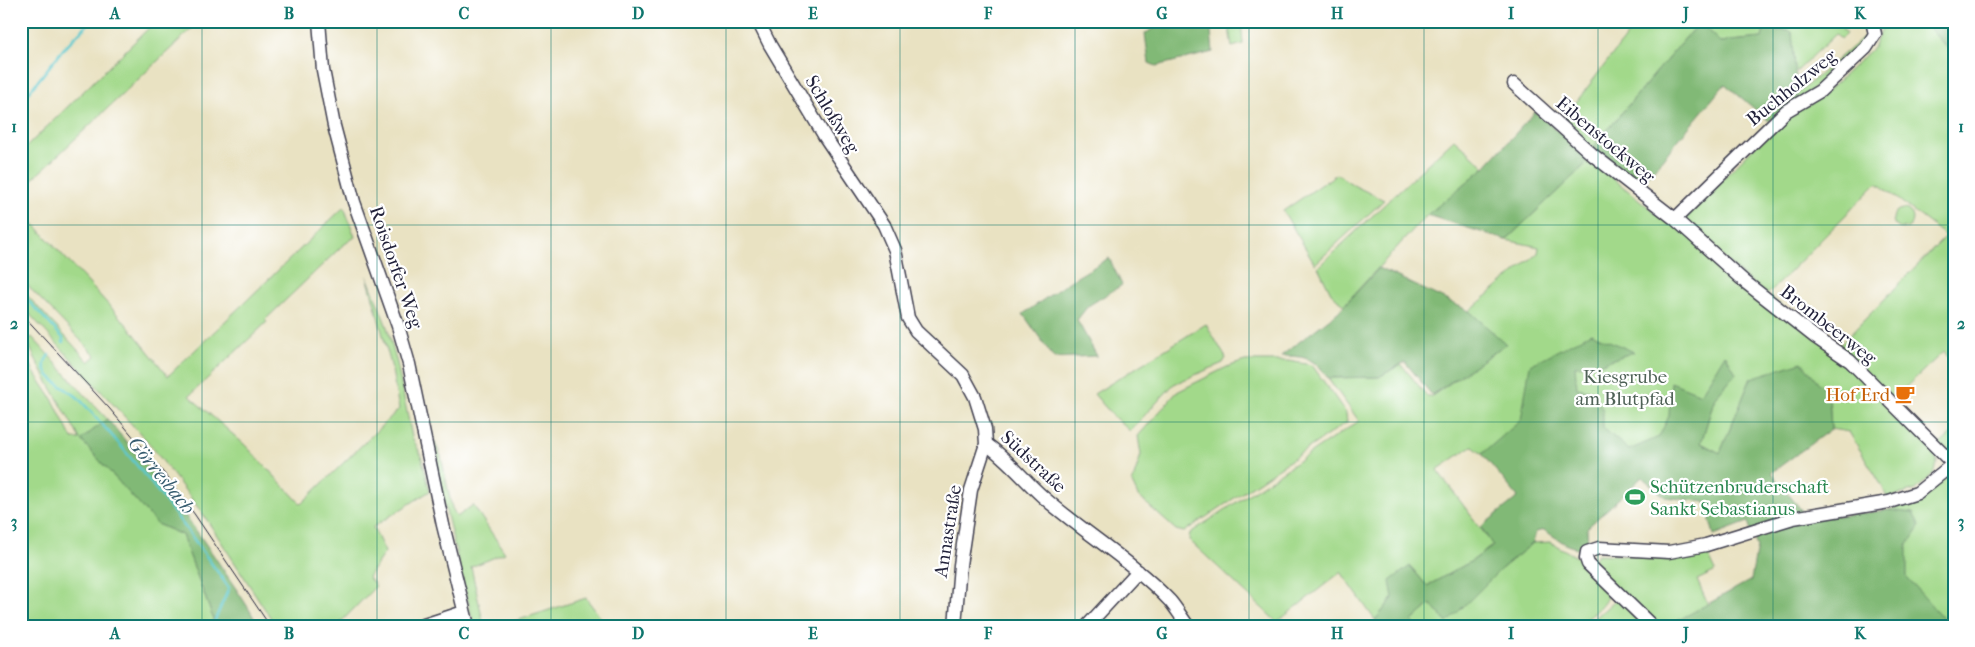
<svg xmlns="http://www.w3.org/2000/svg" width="1975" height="647" font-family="'IM FELL French Canon',serif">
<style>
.green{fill:#a2d98a;stroke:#627e62}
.forest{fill:#81b976;stroke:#526e58}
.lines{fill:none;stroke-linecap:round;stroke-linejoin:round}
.stream{stroke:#5bc9d0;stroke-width:2.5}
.minor-casing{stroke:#403f4f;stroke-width:15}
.minor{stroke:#fff;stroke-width:12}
.tram{stroke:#22223b;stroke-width:1}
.grid{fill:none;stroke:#0f766e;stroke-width:1;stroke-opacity:0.55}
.labels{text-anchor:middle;stroke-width:4.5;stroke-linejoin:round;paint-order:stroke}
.street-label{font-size:19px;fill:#22223b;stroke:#fff}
.park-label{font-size:19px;fill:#4f6257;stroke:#fff}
.food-label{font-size:19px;fill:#c56008;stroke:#fff;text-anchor:end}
.leisure-label{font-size:19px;fill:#27864d;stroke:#fff;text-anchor:start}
.water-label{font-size:20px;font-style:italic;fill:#365c6f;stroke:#fff}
.neatline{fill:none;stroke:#0f766e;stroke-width:2}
.grid-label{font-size:16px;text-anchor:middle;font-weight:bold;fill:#0f766e}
</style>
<rect width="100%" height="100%" fill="#fff"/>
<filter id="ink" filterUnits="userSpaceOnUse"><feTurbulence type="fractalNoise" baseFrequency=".02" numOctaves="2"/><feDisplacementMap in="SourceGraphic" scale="10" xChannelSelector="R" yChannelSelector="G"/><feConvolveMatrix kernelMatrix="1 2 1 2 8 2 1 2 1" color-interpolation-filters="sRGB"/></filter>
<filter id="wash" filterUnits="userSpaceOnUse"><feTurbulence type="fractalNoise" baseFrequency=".0096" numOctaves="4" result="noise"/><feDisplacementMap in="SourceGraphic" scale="20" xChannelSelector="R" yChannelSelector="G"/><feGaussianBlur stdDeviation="1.12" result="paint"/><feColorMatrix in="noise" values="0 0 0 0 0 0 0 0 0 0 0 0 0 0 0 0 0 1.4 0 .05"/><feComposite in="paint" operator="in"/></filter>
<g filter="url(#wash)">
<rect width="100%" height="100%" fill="#e9e2c2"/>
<path class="green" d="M156 21H200L21 190V152Z
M1228 21H1241L1243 44 1232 47Z
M1638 21H1733L1736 27 1750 21H1764L1765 24 1763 38 1719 42 1699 22 1592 148 1561 122Z
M1782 21H1851L1842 29 1846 34 1841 39 1836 34 1795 73 1792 33 1782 30Z
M1896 21H1923L1949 50 1954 46V365L1943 352 1891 401 1940 444 1954 432V454L1934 451 1937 463 1935 472 1916 490 1887 498 1882 486 1849 432 1831 429 1829 396 1751 378 1720 453 1701 443 1715 397 1736 373 1699 394 1681 443 1605 472 1482 454 1472 446 1437 470 1493 545 1472 561 1427 586 1410 566 1393 598 1375 620 1341 572 1277 622 1189 540 1190 533 1359 421 1328 378 1379 377 1401 364 1427 396H1432L1505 344 1469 311 1538 253 1539 247 1506 240 1590 160 1667 222 1677 226 1837 348 1946 236 1877 183 1767 295 1725 260 1684 218 1780 121 1819 99 1873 48 1883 26 1888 22 1892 25Z
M1865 25H1869L1868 41 1798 102 1797 94 1867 34 1862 28Z
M1454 139 1485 167 1423 219 1344 305 1331 293 1318 267Z
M1337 174 1355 186 1384 200 1315 264 1283 211Z
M344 207 355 237 342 246 265 320 267 322 189 396 245 445 301 504 399 409 391 365 367 276 387 327 397 363 412 437 421 455 430 491 373 527 385 552 368 577 376 586 337 626H276L203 514 149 443 21 305V289L89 362 96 356 21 279V210L129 327 168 376Z
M1893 219a10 10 0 1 1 20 0a10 10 0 1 1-20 0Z
M1206 324 1226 358 1223 363 1174 384 1130 431 1113 416 1094 394Z
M32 337 107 419 81 440 157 524 182 535 213 618V626H21V343L34 372 54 402 72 439H80C63 406 42 375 27 341Z
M1245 361H1288L1312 365 1346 413 1347 422 1184 532 1176 530 1138 496 1132 483 1141 455 1138 436 1177 392 1227 367Z
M430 432 441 456 452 508 457 517 473 505 505 553 471 567 484 626H474L435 466Z
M1949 473H1954V626H1909L1899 586 1888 510 1916 501Z
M1550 542 1577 557 1608 590C1609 605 1588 617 1578 626H1416L1412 621 1431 604 1447 623 1501 569 1533 543Z
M1707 552 1716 571 1697 580 1708 605 1668 626H1586L1622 594 1592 561 1598 554 1668 557Z
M586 598 607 626H500Z"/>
<path class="forest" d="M1161 21H1210L1213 52 1156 66 1149 63 1145 34 1152 29 1161 27Z
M1771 21H1775L1778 31 1782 30 1792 32 1798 102 1769 121 1725 84 1639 187 1590 160 1506 240 1427 215 1485 167 1535 112 1586 155 1699 22 1720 42 1762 38 1765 24Z
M1923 21H1954V46L1949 50Z
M1109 258 1122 285 1088 306 1077 320 1097 356 1054 358 1023 314 1070 281Z
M1379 268 1469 311 1506 344 1432 395 1405 362 1379 377 1328 378C1313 358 1307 356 1281 356L1338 312Z
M1591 333 1634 352 1596 365 1575 366 1577 388 1593 391 1603 410V428L1629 450 1659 437 1669 416 1671 382 1701 394 1725 354 1736 373 1715 397 1701 443 1720 453 1751 378 1802 362 1829 396 1831 429 1771 473 1803 512 1841 516 1888 510 1913 513 1920 526 1907 546V578L1950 626H1668L1751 580 1757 547 1748 522 1714 535 1705 502 1665 497 1642 477 1587 528 1588 544 1582 550 1567 545 1544 530 1536 532 1533 543 1501 569 1447 623 1431 604 1412 621 1416 626H1380L1375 620 1393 598 1390 581 1410 566 1427 586 1472 561 1493 546 1481 527 1518 497 1482 454 1521 420 1530 365Z
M107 419C150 469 192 521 228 577 239 593 250 609 258 626H213V618L182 535 157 524 81 440Z"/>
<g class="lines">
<path class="stream" d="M21 102 65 47 91 21
M21 293 63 338V342
M49 355C33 374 65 387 76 396 82 401 87 408 92 413 142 468 186 527 229 588L214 622 215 626"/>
</g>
</g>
<g filter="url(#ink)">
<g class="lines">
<defs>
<path id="minor" d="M319 21 323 70 334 126 354 202 398 326 409 364 443 525 468 626
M758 21 770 45 825 137 884 225 895 250 908 318 916 331 963 375 975 397 985 429 986 444 971 490 960 565 955 626
M1514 84 1593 155 1675 219 1745 282 1815 337 1850 361 1953 464 1917 493 1889 502 1793 518 1706 545 1669 552 1599 548 1587 552 1586 558 1588 564 1652 626
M1675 219 1786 111 1820 91 1866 48 1875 34 1872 21
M986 444C1007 458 1023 479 1042 496 1083 532 1132 561 1170 601 1176 608 1182 618 1188 626
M421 626 464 612
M1087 626 1138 571"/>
</defs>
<use href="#minor" class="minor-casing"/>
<use href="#minor" class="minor"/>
<path class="tram" d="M21 313 109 408 168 478 195 515 270 626"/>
</g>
</g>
<path class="grid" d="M202 21V626M377 21V626M551 21V626M726 21V626M900 21V626M1075 21V626M1249 21V626M1424 21V626M1598 21V626M1773 21V626M21 225H1954M21 422H1954"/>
<defs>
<symbol id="cafe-bare" viewBox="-9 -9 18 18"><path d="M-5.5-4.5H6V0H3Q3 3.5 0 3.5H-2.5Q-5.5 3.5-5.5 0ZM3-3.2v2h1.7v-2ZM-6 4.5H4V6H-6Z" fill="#e8710a" stroke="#fff" stroke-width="2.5" paint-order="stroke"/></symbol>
<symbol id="stadium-bare" viewBox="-9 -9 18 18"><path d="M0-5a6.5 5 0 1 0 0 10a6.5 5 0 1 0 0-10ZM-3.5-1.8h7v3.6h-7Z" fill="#2e9e5b" stroke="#fff" stroke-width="2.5" paint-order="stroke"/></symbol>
</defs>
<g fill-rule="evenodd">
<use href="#cafe-bare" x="1891" y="380" width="28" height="28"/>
<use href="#stadium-bare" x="1621" y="483" width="28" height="28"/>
</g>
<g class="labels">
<g class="street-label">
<text transform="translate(1791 87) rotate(-39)" y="7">Buchholzweg</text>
<text transform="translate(833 114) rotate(59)" y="7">Schloßweg</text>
<text transform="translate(1606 139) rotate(40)" y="7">Eibenstockweg</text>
<text transform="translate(397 267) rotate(71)" y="7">Roisdorfer Weg</text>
<text transform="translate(1829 324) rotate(38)" y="7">Brombeerweg</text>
<text transform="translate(1034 461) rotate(43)" y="7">Südstraße</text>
<text transform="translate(947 531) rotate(-81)" y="7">Annastraße</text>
</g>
<g class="park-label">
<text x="1625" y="383">Kiesgrube<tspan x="1625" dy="22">am Blutpfad</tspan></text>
</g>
<g class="food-label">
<text x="1890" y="401">Hof Erd</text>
</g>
<g class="leisure-label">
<text x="1650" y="493">Schützenbruderschaft<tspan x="1650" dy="22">Sankt Sebastianus</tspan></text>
</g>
<g class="water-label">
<text transform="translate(162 475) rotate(51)" y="7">Görresbach</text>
</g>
</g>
<rect width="1975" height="647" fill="none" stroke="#fff" stroke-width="55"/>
<rect x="28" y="28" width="1920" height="592" class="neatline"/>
<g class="grid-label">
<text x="115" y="19">A</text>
<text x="289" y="19">B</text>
<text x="464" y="19">C</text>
<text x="638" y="19">D</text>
<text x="813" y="19">E</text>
<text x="988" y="19">F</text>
<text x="1162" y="19">G</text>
<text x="1337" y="19">H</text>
<text x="1511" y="19">I</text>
<text x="1686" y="19">J</text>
<text x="1860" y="19">K</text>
<text x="14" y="132">1</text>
<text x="1961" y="132">1</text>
<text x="14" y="329">2</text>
<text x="1961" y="329">2</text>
<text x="14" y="527">3</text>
<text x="1961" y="527">3</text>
<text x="115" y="639">A</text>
<text x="289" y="639">B</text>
<text x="464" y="639">C</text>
<text x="638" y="639">D</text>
<text x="813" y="639">E</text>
<text x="988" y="639">F</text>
<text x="1162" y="639">G</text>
<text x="1337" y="639">H</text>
<text x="1511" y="639">I</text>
<text x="1686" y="639">J</text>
<text x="1860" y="639">K</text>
</g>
</svg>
